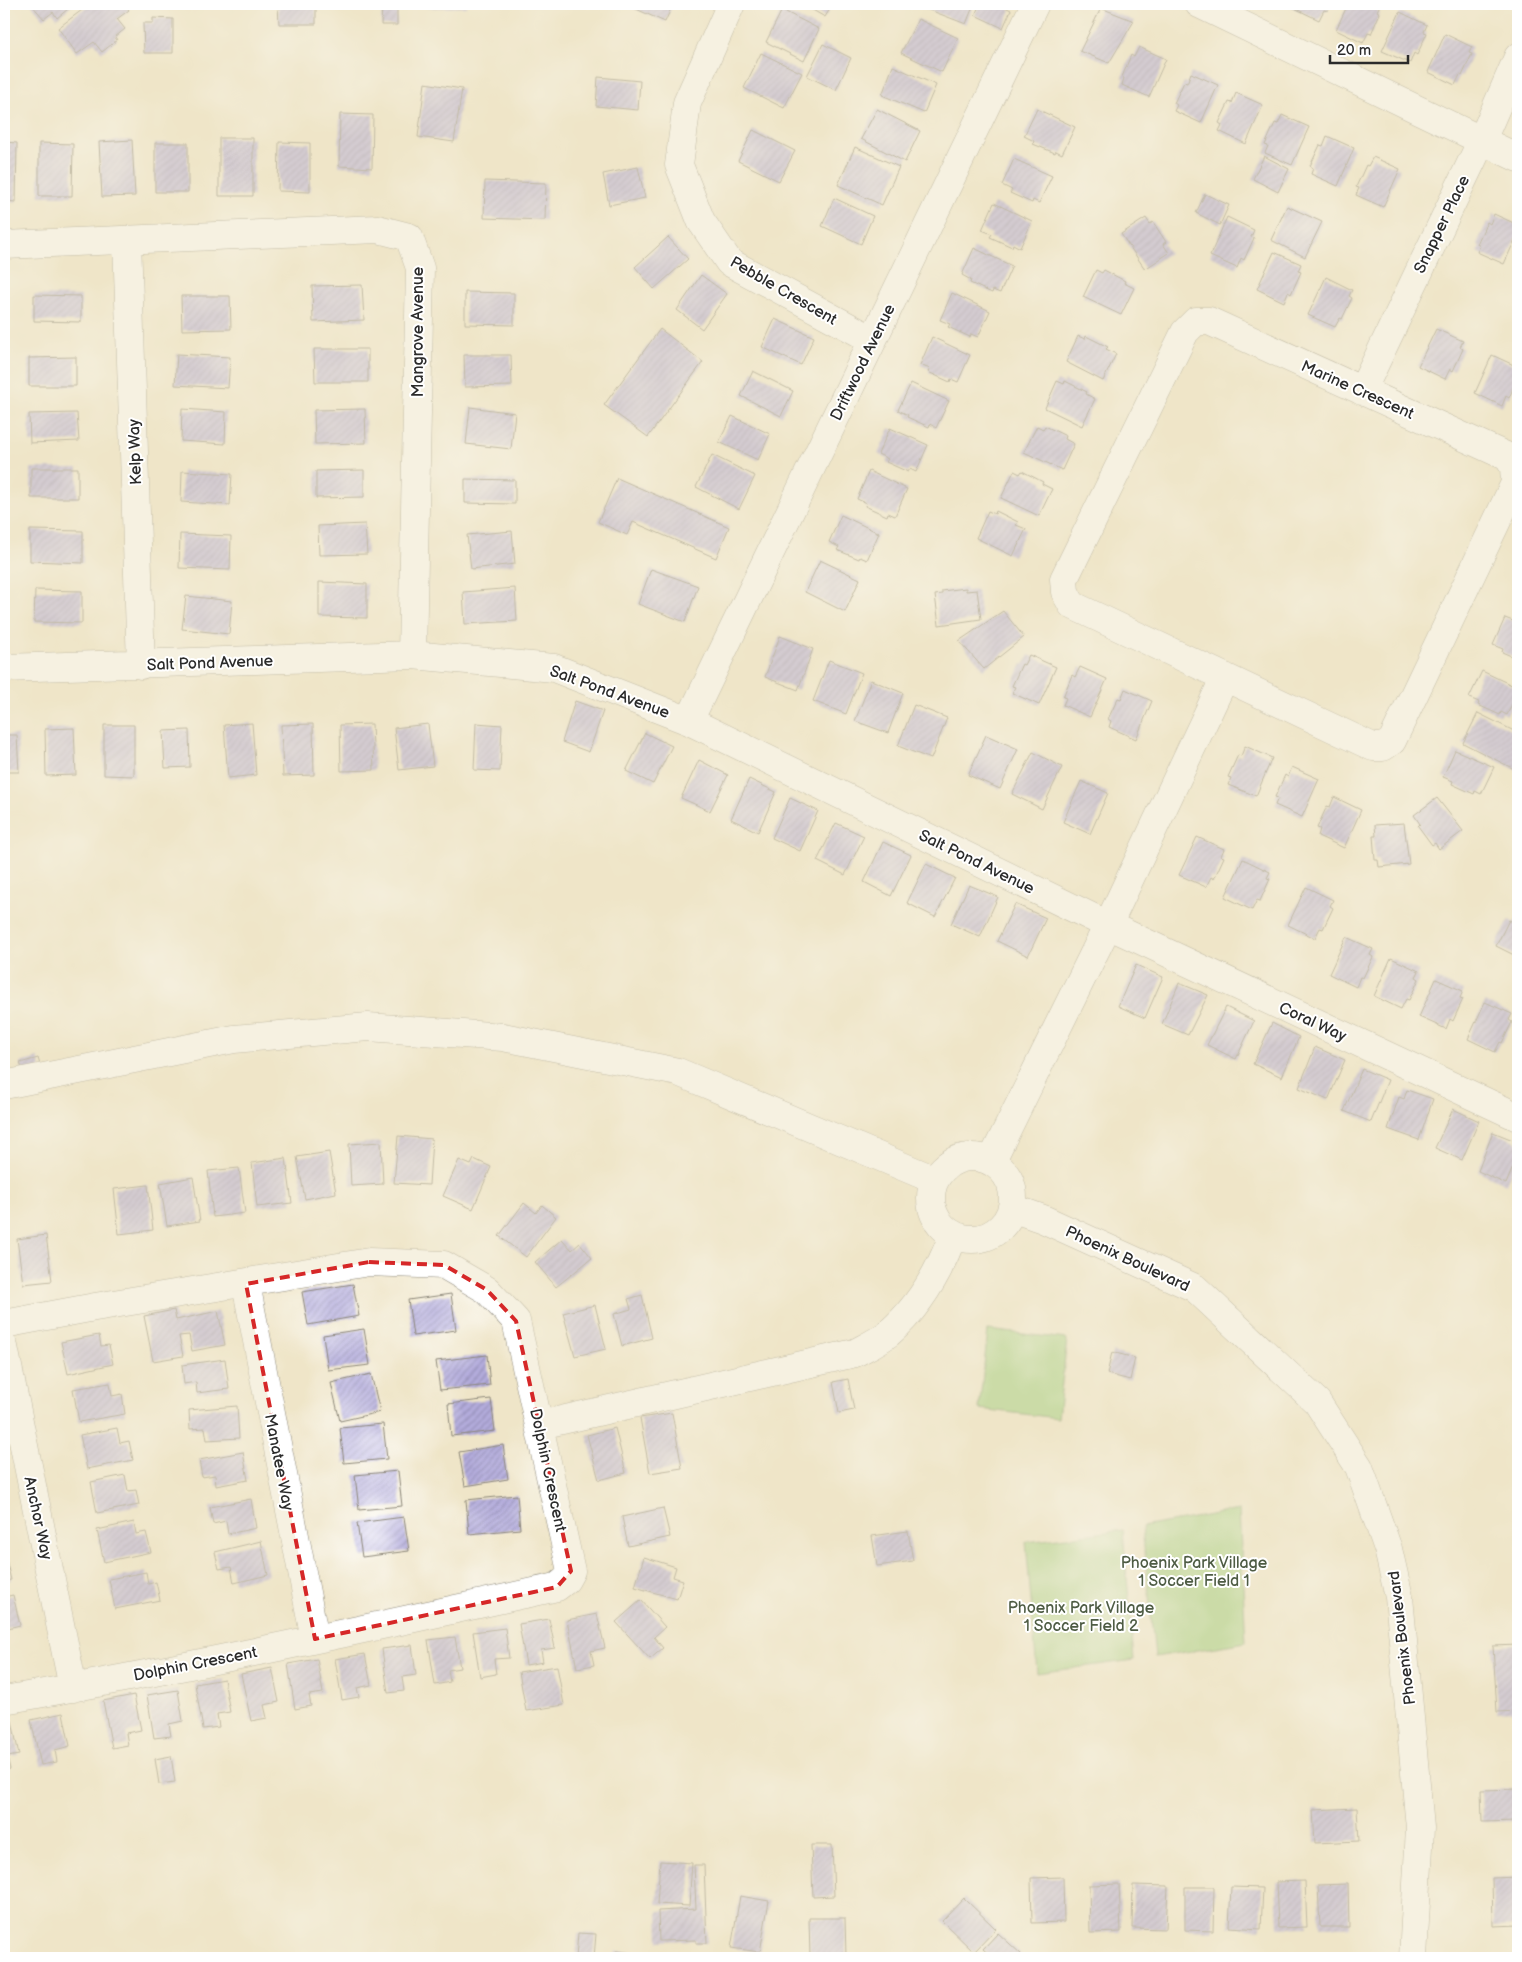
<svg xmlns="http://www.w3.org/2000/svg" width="1522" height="1962" font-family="'Balsamiq Sans',sans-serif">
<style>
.park{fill:#9fcf7e;stroke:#657d54}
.building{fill:url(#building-hatch)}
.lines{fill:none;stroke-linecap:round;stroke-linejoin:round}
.minor-casing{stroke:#8d887a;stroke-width:29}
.minor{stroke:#fff;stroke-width:28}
.marked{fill:none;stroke:#d62828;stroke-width:4;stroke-dasharray:10 6;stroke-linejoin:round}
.labels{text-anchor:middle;stroke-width:4;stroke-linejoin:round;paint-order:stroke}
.street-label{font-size:16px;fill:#2b2b2b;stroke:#fff}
.park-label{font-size:16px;fill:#4e5c44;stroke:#fff}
</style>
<defs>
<pattern id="building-hatch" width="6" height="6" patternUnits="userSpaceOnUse" patternTransform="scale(1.25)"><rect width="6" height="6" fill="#b3acdc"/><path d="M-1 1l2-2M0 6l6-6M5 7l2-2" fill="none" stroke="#928cb3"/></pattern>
</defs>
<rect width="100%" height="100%" fill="#fff"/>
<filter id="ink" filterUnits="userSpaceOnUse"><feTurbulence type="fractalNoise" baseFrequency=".02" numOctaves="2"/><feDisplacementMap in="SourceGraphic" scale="10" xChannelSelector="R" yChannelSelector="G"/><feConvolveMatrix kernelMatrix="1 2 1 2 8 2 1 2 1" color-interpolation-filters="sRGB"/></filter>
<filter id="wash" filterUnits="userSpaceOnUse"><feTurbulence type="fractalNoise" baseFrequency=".0096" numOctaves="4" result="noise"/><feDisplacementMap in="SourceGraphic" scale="20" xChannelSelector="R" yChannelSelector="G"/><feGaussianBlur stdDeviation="1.12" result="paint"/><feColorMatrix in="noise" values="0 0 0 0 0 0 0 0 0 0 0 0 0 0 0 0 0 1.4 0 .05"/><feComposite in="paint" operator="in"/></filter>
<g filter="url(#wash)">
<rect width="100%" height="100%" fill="#efe5c8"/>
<path class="park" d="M988 1330 1067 1339 1058 1418 979 1409Z
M1239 1510 1246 1642 1155 1657 1142 1527Z
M1123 1530 1134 1660 1037 1673 1026 1542Z"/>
<g id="blocks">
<path class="building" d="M31 4H74L57 18 53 12 44 19Z
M90 4H124L129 10 117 19 125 29 115 37 117 40 102 52 94 42 77 54 58 28Z
M278 4H316V24H279Z
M382 4H419V7L397 6V25H381Z
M426 4H466V7L426 8Z
M625 4H673L665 22Z
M802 4H833L825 17Z
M919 4H974L966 24 919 6Z
M980 4H999L1011 10 1003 28 975 15Z
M1294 4H1330L1327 11 1324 10 1319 20 1292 7Z
M1348 4 1380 5 1377 11 1380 13 1371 34 1368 33 1363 43 1336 30Z
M1101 8 1134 21 1109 63 1080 51Z
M782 10 819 29 804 61 766 42Z
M1400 12 1427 25 1424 32 1427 33 1417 55 1414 53 1410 63 1382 51Z
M153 18 173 19V53H144L143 23H153Z
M918 19 958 38 942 72 901 53Z
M1445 34 1472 47 1469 53 1472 54 1462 76 1460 75 1455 85 1428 72Z
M823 44 851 58 836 90 807 76Z
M1139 47 1166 59 1149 97 1122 85 1124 78 1122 77 1131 55 1134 57Z
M761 53 802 73 784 108 744 88Z
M893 66 936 85 924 113 882 95Z
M1191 73 1218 85 1201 123 1174 111 1177 105 1174 103 1184 82 1187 83Z
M598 77 640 81 638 110 596 106Z
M425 83 462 89 454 142 418 137Z
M1236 93 1263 105 1246 144 1219 131 1222 125 1219 123 1229 102 1232 103Z
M877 109 920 131 905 162 861 139Z
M1037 109 1075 127 1062 154 1056 151 1055 153 1033 144 1034 141 1024 136Z
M340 114 373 115 372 168 339 166Z
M1282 115 1309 127 1292 165 1265 153 1268 146 1265 145 1275 123 1278 124Z
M753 130 795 151 779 181 738 161Z
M1327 136 1354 148 1338 186 1311 174 1313 168 1310 166 1320 145 1323 146Z
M219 138H253V196H219Z
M132 140 135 196 102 197 99 142Z
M4 142 17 143 16 202 4 201Z
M279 142 310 143V192L278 191Z
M39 143 73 144 72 196H39Z
M155 143H188V192H155Z
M855 147 899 167 882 205 838 185Z
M1264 156 1289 169 1278 192 1253 179Z
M1373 157 1400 169 1383 207 1356 195 1359 188 1356 187 1366 165 1368 166Z
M1014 159 1052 176 1039 203 1033 200 1032 203 1010 193 1012 190 1002 185Z
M638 167 645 198 609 205 603 174Z
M485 181 546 183 545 220 484 218Z
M1205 194 1229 205 1220 225 1196 213Z
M834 198 873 216 861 244 822 226Z
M994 203 1032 221 1020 248 1013 244 1012 247 990 237 992 234 982 230Z
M1287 206 1322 222 1305 257 1271 240Z
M1494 214 1518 225V233L1504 264 1477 252 1480 246 1477 244 1487 222 1490 224Z
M1227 217 1254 230 1251 237 1254 238 1244 260 1241 258 1237 268 1210 256Z
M1146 218 1150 224 1153 222 1166 242 1163 244 1169 253 1145 269 1121 234Z
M668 237 688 259 654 289 635 267Z
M974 248 1012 266 1000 293 993 290 992 293 970 283 971 280 962 275Z
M1274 252 1301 264 1298 271 1301 272 1291 294 1288 292 1284 302 1257 289Z
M1096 270 1102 273 1104 270 1125 281 1124 283 1134 288 1121 315 1083 297Z
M701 275 727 294 702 329 677 310Z
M1326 277 1352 290 1349 296 1352 298 1342 319 1340 318 1335 327 1308 315Z
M362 285 364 320 313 322 312 286Z
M465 292 514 293V325L465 324Z
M952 293 990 311 978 337 971 334 970 337 948 327 950 324 940 320Z
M34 295 81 296V322L34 321Z
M181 296H230L231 329 182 330Z
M775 319 814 337 801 365 762 347Z
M660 329 703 362 648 437 604 405Z
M1436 329 1463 341 1460 347 1463 349 1453 371 1450 369 1445 379 1418 366Z
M1078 336 1085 339 1086 336 1108 347 1106 349 1116 354 1103 381 1066 362Z
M932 337 970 355 958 382 951 379 950 382 928 372 930 369 920 365Z
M314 349H368V382H315Z
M177 354 230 357 228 388 175 385Z
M464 355H511L512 386 465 387Z
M1492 355 1518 367 1516 374 1518 377 1509 398 1506 396 1502 406 1475 393Z
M76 357V386H29V358Z
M753 371 793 391 781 416 741 396Z
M1057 381 1064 384 1065 381 1087 392 1086 394 1095 399 1082 426 1045 408Z
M911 383 949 401 936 428 930 424 929 427 907 417 908 415 898 410Z
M470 407 515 413 511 449 466 444Z
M182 409 226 412 225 444 181 441Z
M365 409 366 443 315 444 314 410Z
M77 413 79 441 30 443 29 414Z
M732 416 770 434 758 460 719 442Z
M1037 426 1043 429 1045 426 1066 436 1065 439 1074 444 1062 470 1024 452Z
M890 428 928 445 916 472 910 469 908 472 886 462 888 459 878 454Z
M712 455 755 476 739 509 696 487Z
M31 468H78V498H31Z
M364 470V497L316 498V471Z
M182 471 232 474 230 505 181 502Z
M869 471 907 489 895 516 888 513 887 516 865 506 866 503 857 499Z
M1014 471 1020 474 1022 471 1043 482 1042 484 1052 489 1039 516 1001 498Z
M617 478 729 527 716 558 633 522 627 535 598 522Z
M465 479 515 480V504L465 503Z
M988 511 995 514 996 511 1018 522 1016 525 1026 529 1013 556 976 538Z
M841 515 879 533 867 560 860 557 859 559 837 550 839 547 829 542Z
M365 524 367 554 319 555 318 526Z
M30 530 83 531V563L30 561Z
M512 531 515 564 471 569 467 535Z
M180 534 231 536 230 570 179 568Z
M820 560 860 579 845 612 805 592Z
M651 569 698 586 685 622 638 604Z
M319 582 367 584V618L319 617Z
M515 588 517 621 465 624 463 592Z
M966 588V591L977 590 981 619 939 625 935 595 942 594V591Z
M35 590 82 591V623L34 622Z
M186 596 232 601 229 634 182 629Z
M1003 611 1024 637 984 669 959 641Z
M1505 618 1518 623V659L1502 652 1503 649 1493 645Z
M780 636 813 649 798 690 765 677Z
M1029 655 1056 667 1039 705 1012 693 1015 687 1012 686 1022 664 1024 665Z
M829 660 862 673 846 714 813 701Z
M1080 667 1107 679 1090 717 1063 705 1066 698 1063 697 1072 675 1075 677Z
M1482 671 1518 688V692L1507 715 1501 712 1500 715 1478 705 1479 702 1469 698Z
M871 680 903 693 888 733 855 721Z
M1125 689 1152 701 1136 739 1109 727 1111 721 1108 719 1118 698 1121 699Z
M575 701 603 711 589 752 562 742Z
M914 705 947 718 931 759 898 746Z
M1478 713 1518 733V771L1463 743Z
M252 723 256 775 228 778 224 725Z
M476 723 502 725 500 771 474 770Z
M313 724 314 775 283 776 281 725Z
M372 724 374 770 341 771 340 725Z
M428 724 433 766 399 770 394 728Z
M104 725H134V776L104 775Z
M74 728 76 775 46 776 45 729Z
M189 730 190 767 165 768 163 731Z
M645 733 672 746 653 784 626 771Z
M4 735H17L19 772H4Z
M986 735 1018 749 1000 789 968 775Z
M1245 746 1272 758 1256 796 1228 785 1231 778 1228 777 1238 755 1241 756Z
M1455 750 1494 767 1481 794 1475 791 1474 794 1452 784 1453 781 1443 777Z
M1033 752 1062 767 1042 809 1012 794Z
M699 760 728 775 710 811 681 798Z
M1292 767 1319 779 1302 817 1275 805 1278 798 1275 797 1285 775 1288 777Z
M749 779 776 792 758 832 731 819Z
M1081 781 1108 793 1090 834 1063 822Z
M1334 797 1361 810 1344 848 1318 836 1320 829 1317 828 1327 806 1330 807Z
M790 798 818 811 800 851 772 838Z
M1437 798 1463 831 1439 849 1435 843 1432 845 1418 826 1420 824 1414 815Z
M836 823 864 836 845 875 817 861Z
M1404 823 1409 864 1379 867 1378 860H1375L1373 836H1376L1375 825Z
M1197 837 1224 849 1221 856 1224 857 1214 879 1211 877 1206 887 1179 875Z
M883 842 911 855 891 896 864 882Z
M1243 859 1270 872 1267 878 1270 879 1260 901 1257 900 1252 910 1225 897Z
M926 864 955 878 935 917 907 903Z
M969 885 998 897 980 937 951 924Z
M1306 887 1333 900 1330 906 1333 908 1323 929 1320 928 1315 938 1288 925Z
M1015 904 1046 918 1028 956 997 941Z
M1509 920 1515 923 1516 920 1518 921V957L1496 946Z
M1346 937 1373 949 1370 955 1373 957 1363 978 1360 977 1356 987 1329 974Z
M1391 958 1419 971 1416 977 1419 979 1409 1000 1406 999 1401 1009 1374 996Z
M1136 965 1163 977 1145 1018 1118 1006Z
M1436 979 1463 991 1460 998 1463 999 1453 1021 1450 1019 1446 1029 1419 1017Z
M1179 983 1208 995 1188 1035 1162 1024Z
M1485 1002 1512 1014 1509 1020 1512 1022 1502 1043 1500 1042 1495 1052 1468 1039Z
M1226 1007 1254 1021 1236 1059 1207 1045Z
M1272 1023 1299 1037 1282 1077 1253 1064Z
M1315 1047 1345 1060 1328 1100 1299 1088Z
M38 1058 41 1068 24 1073 20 1063Z
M1362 1069 1388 1080 1371 1122 1344 1111Z
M1407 1090 1433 1099 1419 1140 1388 1129 1399 1097 1404 1099Z
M1453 1109 1479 1121 1462 1160 1435 1148Z
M1493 1132 1518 1142V1155L1506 1184 1478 1171Z
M398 1136 432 1139 429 1185 394 1183Z
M381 1142 383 1184 351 1186 349 1144Z
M329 1152 336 1193 305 1199 297 1157Z
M286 1158 292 1203 257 1207 252 1163Z
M474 1159 491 1167 473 1209 443 1196 459 1160 471 1165Z
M239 1168 245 1213 213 1217 208 1171Z
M193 1177 200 1221 167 1226 160 1183Z
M148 1185 153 1230 119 1234 114 1189Z
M524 1203 536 1213 542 1205 556 1217 526 1257 499 1236Z
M46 1235 52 1281 23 1284 17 1239Z
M562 1239 572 1250 580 1243 592 1258 556 1287 535 1262Z
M353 1284 359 1316 308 1325 302 1292Z
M451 1294 456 1330 413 1336 408 1300Z
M642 1295 652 1338 622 1346 614 1314 631 1309 628 1299Z
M595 1305 606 1349 575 1356 563 1313Z
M174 1310 176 1320 218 1311 225 1345 192 1351 189 1335 179 1336 183 1356 153 1361 144 1316Z
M364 1329 370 1365 328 1370 323 1335Z
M99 1335 101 1346 109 1345 113 1364 68 1374 61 1342Z
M1112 1352 1135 1358 1130 1380 1107 1374Z
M487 1355 490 1385 440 1390 436 1361Z
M225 1359 229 1389 197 1393 196 1382 184 1384 182 1365Z
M371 1374 380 1412 340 1421 331 1383Z
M848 1379 854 1410 839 1413 833 1382Z
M110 1383 112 1396 122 1394 125 1414 79 1422 73 1389Z
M491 1399 495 1431 451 1436 448 1404Z
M237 1406 239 1438 207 1440 205 1428 190 1429 189 1410Z
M672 1413 682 1468 650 1473 640 1418Z
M383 1424 387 1459 344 1463 340 1428Z
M117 1428 120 1443 129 1441 133 1460 87 1469 80 1435Z
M615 1428 626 1473 599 1480 587 1435Z
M503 1445 508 1479 465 1486 459 1452Z
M243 1452 248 1480 216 1486 215 1475 202 1477 199 1460Z
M398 1471 402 1506 359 1510 355 1475Z
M125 1475 128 1491 136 1490 139 1505 97 1513 91 1482Z
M517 1495 520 1529 469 1534 466 1500Z
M251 1499 256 1528 228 1534 226 1521 213 1524 210 1507Z
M663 1508 670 1537 628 1546 622 1517Z
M404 1517 409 1551 362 1557 357 1523Z
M134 1522 136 1534 146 1532 151 1552 104 1562 97 1530Z
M908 1531 913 1561 877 1566 872 1536Z
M261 1541 268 1575 234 1583 231 1567 219 1569 215 1552Z
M4 1551 11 1580 4 1581Z
M644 1557 676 1567 673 1577 683 1580 677 1599 635 1587Z
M146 1572 148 1584 156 1582 160 1600 115 1609 109 1579Z
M13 1595 20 1625 4 1629V1597Z
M641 1600 665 1627 654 1637 663 1648 650 1659 616 1622Z
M597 1614 605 1648 591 1651 594 1665 577 1668 567 1620Z
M549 1619 555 1648 541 1650 543 1662 526 1665 519 1624Z
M505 1628 509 1658 494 1659 496 1674 480 1677 473 1632Z
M455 1637 460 1668 448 1670 450 1682 435 1685 428 1640Z
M412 1645 416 1675 402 1677 404 1691 388 1693 382 1649Z
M1518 1645V1711L1497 1712 1493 1646Z
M365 1654 371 1685 357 1688 359 1697 342 1700 335 1659Z
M317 1659 323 1693 309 1695 311 1706 295 1709 288 1664Z
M557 1666 564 1705 526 1711 519 1672Z
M272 1668 279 1702 264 1705 267 1718 251 1721 241 1674Z
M224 1679 230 1712 217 1714 219 1727 203 1729 195 1684Z
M178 1690 183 1721 169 1724 171 1736 154 1738 147 1695Z
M134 1695 141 1730 126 1733 128 1745 112 1748 103 1701Z
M63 1713 70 1746 55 1750 57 1762 41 1765 31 1720Z
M12 1721 19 1755 7 1757 10 1769 4 1771V1723Z
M171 1756 175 1782 159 1784 155 1759Z
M1518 1789V1821L1482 1822 1481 1790Z
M1357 1808 1359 1841 1315 1843 1313 1810Z
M811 1845H832L834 1896 813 1897Z
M660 1861 692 1863 689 1906 657 1904Z
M694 1865H704L707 1943H696V1940L659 1941 658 1911 696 1909Z
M1063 1877 1064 1922 1032 1923 1031 1878Z
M1518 1877V1925L1493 1926 1492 1878Z
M1305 1881 1307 1927 1278 1928 1276 1882Z
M1119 1884 1121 1932 1090 1933 1089 1885Z
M1348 1884 1349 1927H1320L1318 1885Z
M1133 1885 1168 1886 1166 1929 1132 1928Z
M1185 1887H1214L1213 1931 1185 1930Z
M1231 1887 1263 1888 1261 1929 1229 1927Z
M740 1896 769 1901 760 1952 731 1948Z
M964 1898 996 1929 974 1952 942 1921Z
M809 1918H845L846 1957 810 1958Z
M578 1933 596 1934 594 1958H576Z
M998 1933 1021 1954 1017 1958H993L983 1949Z
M616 1951 653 1955V1958H615Z"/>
</g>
</g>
<g filter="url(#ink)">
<use href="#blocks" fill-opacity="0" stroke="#8d887a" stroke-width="1"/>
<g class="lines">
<defs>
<path id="minor" d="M731 4 687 103 679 165 701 221 729 262 873 340
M1199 4 1518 158
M127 240 141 665
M4 245 378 229 409 237 420 268 412 655
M1196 321H1209L1508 457 1514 467 1515 483 1392 741 1383 747H1373L1072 605 1065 592 1064 579 1185 332Z
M1362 391 1482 140 1518 57
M4 668 412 655 554 668 689 721 1108 925 1518 1117
M689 721 1035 4
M4 1085 234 1039 368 1027 503 1037 678 1072 935 1180
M931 1198a41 41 0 1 1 82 0a41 41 0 1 1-82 0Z
M991 1162 1108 925 1225 677
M1012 1208 1043 1219 1195 1288 1317 1402 1359 1467 1388 1549 1399 1597 1420 1828 1413 1958
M246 1284 315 1639
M4 1324 95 1307 369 1262 444 1265 487 1290 516 1321 571 1571 566 1580 557 1587C373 1627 189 1668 4 1700
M4 1347 73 1688
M540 1425 855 1353C866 1347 879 1341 889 1333 920 1306 939 1273 953 1235"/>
</defs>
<use href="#minor" class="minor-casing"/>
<use href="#minor" class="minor"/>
</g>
</g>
<path d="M0 0H1522V1962H0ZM369 1262 444 1265 487 1290 516 1321 571 1571 557 1587 315 1639 246 1284Z" fill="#efe5c8" fill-opacity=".55" fill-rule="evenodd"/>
<path class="marked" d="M369 1262 444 1265 487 1290 516 1321 571 1571 557 1587 315 1639 246 1284Z"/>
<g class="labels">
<g class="street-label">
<text transform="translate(1441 224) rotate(-64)" y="6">Snapper Place</text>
<text transform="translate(784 290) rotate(30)" y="6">Pebble Crescent</text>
<text transform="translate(417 332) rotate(-90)" y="6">Mangrove Avenue</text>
<text transform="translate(862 362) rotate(-64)" y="6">Driftwood Avenue</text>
<text transform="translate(1358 389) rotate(24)" y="6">Marine Crescent</text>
<text transform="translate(134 452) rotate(-92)" y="6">Kelp Way</text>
<text transform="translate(210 662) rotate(-2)" y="6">Salt Pond Avenue</text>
<text transform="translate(610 691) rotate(20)" y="6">Salt Pond Avenue</text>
<text transform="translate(977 861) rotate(26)" y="6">Salt Pond Avenue</text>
<text transform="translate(1313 1021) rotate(25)" y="6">Coral Way</text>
<text transform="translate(1128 1258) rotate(25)" y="6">Phoenix Boulevard</text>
<text transform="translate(280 1462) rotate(79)" y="6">Manatee Way</text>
<text transform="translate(549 1470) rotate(78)" y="6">Dolphin Crescent</text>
<text transform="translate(39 1518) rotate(78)" y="6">Anchor Way</text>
<text transform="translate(1401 1638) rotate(-97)" y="6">Phoenix Boulevard</text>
<text transform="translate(195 1663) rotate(-11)" y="6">Dolphin Crescent</text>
</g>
<g class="park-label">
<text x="1194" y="1568">Phoenix Park Village<tspan x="1194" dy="18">1 Soccer Field 1</tspan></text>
<text x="1081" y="1613">Phoenix Park Village<tspan x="1081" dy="18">1 Soccer Field 2</tspan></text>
</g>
</g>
<rect width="1522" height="1962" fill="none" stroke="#fff" stroke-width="20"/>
<path d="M1330 55v8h78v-8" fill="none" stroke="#2b2b2b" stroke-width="2.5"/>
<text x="1337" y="55" font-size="15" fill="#2b2b2b" stroke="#ffffff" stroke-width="4" paint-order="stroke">20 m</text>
</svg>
